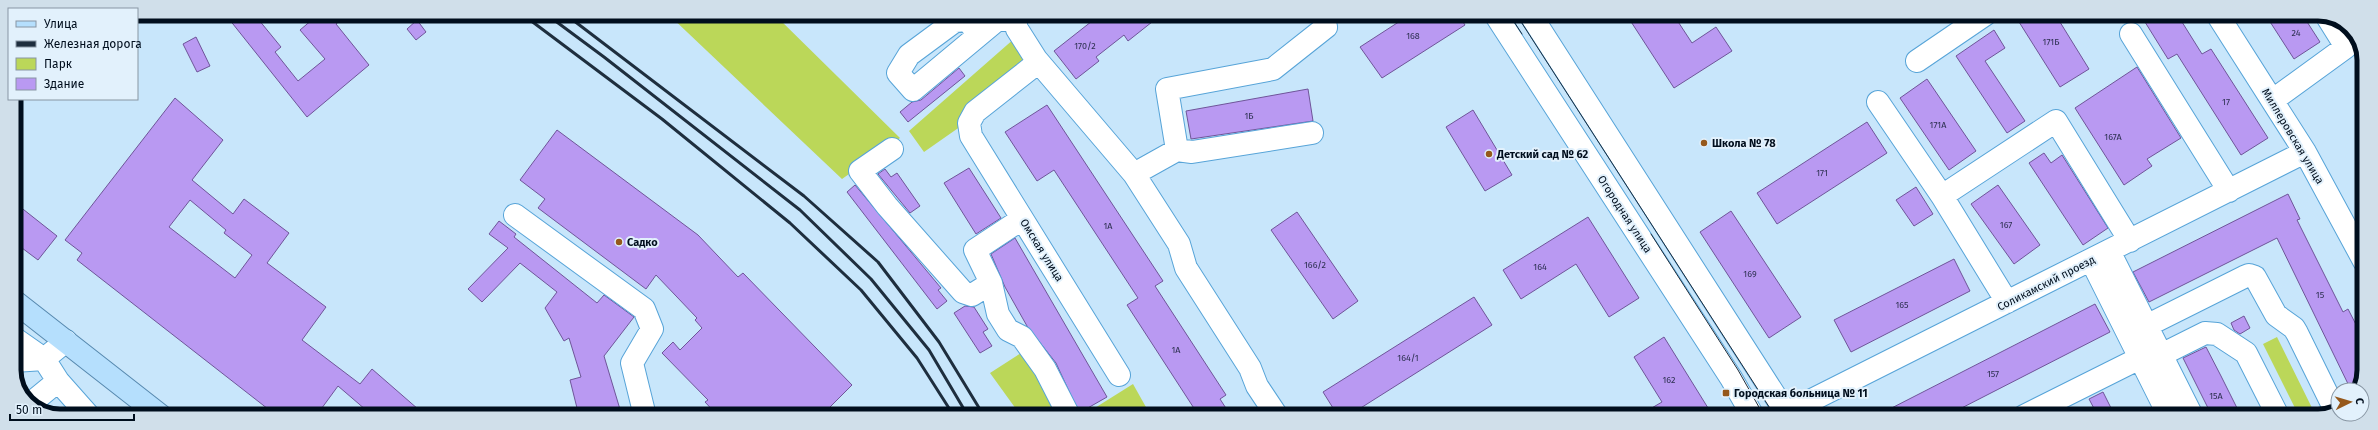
<svg xmlns="http://www.w3.org/2000/svg" width="2378" height="430" font-family="'Fira Sans',sans-serif">
<style>
.green{fill:#bbd759}
.building{fill:#b999f2;stroke:#6f5599;fill-rule:evenodd}
.lines{fill:none;stroke-linecap:round;stroke-linejoin:round}
.minor-casing{stroke:#57a4d8;stroke-width:24}
.major-casing{stroke:#5688ae;stroke-width:24}
.minor{stroke:#fff;stroke-width:22}
.major{stroke:#b5dffd;stroke-width:22}
.tram{stroke:#1e2e3e;stroke-width:1}
.rail{stroke:#1e2e3e;stroke-width:3}
.poi-dot{fill:#95581b;stroke:#e2f1fc;stroke-width:1.5}
.labels{text-anchor:middle;stroke-width:4;stroke-linejoin:round;paint-order:stroke}
.number-label{font-size:9px;fill:#2e3152}
.street-label{font-size:11px;fill:#000e1d;stroke:#e2f1fc}
.poi-label{font-size:11px;font-weight:bold;fill:#000e1d;stroke:#e2f1fc;text-anchor:start}
.rim{fill:none;stroke:#000e1d;stroke-width:5}
</style>
<rect width="100%" height="100%" fill="#c8e6fb"/>
<path class="green" d="M668 14H774L900 138 842 179Z
M1015 38 1029 59 964 124 924 152 909 131Z
M2277 337 2316 416H2299L2263 344Z
M1021 353 1063 416H1021L990 373Z
M1133 384 1151 416H1082Z"/>
<path class="building" d="M225 14H254L281 47 275 52 298 81 325 59 300 30 319 14H348L336 24 369 65 307 117Z
M1101 14H1146L1152 22 1128 41 1124 35 1096 57 1099 61 1076 79 1054 51Z
M1411 14H1458L1465 25 1382 78 1360 47Z
M1626 14H1673L1692 43 1716 27 1732 51 1674 88Z
M2014 14H2055L2089 69 2060 87Z
M2140 14H2177L2202 54 2211 49 2268 138 2241 155 2177 54 2168 59Z
M2265 14H2302L2320 42 2294 59Z
M417 20 426 32 416 40 407 29Z
M1994 30 2005 48 1985 61 2025 121 2007 133 1956 56Z
M196 37 210 66 197 72 183 44Z
M2137 67 2181 138 2147 159 2152 166 2124 185 2075 108Z
M959 68 965 76 908 122 900 112 912 102 921 100Z
M1927 79 1976 151 1949 170 1900 98Z
M1308 89 1313 121 1191 139 1186 111Z
M175 98 223 140 192 180 233 214 244 199 289 233 267 263 326 307 302 340 360 384 372 369 426 416H373L338 386 316 416H277L77 260 82 253 65 240ZM190 200 226 230 224 233 252 255 235 278 169 227Z
M1047 105 1163 281 1155 286 1226 395 1220 399 1231 416H1199L1127 305 1138 298 1054 170 1037 181 1005 132Z
M1473 110 1512 175 1485 191 1446 127Z
M1867 122 1887 153 1777 224 1757 193Z
M557 130 698 235 738 277 743 273 852 385 821 416H718L705 402 708 400 662 353 673 342 680 350 702 328 695 320 697 318 656 275 646 289 538 208 545 199 520 180Z
M2044 153 2051 163 2062 155 2108 228 2083 245 2029 163Z
M969 168 1001 218 976 234 944 183Z
M885 169 891 177 897 173 920 206 910 213 878 174Z
M855 185 941 288 938 290 947 301 937 309 847 192Z
M1998 185 2040 245 2014 264 1971 204Z
M1916 187 1933 214 1914 226 1896 200Z
M2288 194 2300 219 2297 220 2343 312 2348 309 2364 340V376L2356 390H2351L2277 238 2149 302 2133 272Z
M14 202 57 236 38 260 14 242Z
M1731 211 1801 317 1769 338 1700 232Z
M1297 212 1358 301 1333 319 1271 230Z
M1588 217 1639 298 1609 317 1576 264 1521 299 1503 270Z
M499 221 516 234 514 237 597 303 604 295 634 317 604 356 622 416H579L570 380 581 377 569 338 564 341 545 308 557 292 520 263 482 302 468 289 508 248 489 234Z
M1015 238 1107 397 1079 413 1056 363 1027 326 1005 287 991 254Z
M1954 259 1970 291 1851 352 1834 320Z
M1474 297 1492 325 1348 416H1338L1323 392Z
M2095 304 2110 332 1946 416H1876Z
M965 306 974 307 988 329 983 332 992 346 980 353 954 313Z
M2244 316 2250 328 2240 334 2234 330 2231 323Z
M1664 337 1713 416H1638L1662 402 1634 357Z
M2206 347 2221 376 2241 416H2212L2183 358Z
M2103 392 2115 416H2098L2089 399Z"/>
<g class="lines">
<defs>
<path id="minor" d="M1019 14 1014 18 1017 29 1036 59V64L975 112 969 123 971 136 1119 375
M1495 14 1731 378 1753 416
M1530 14 1788 416
M2217 14 2305 152 2364 261
M979 34 967 20 955 21 909 55 898 73 913 90 997 20 1014 18
M2131 34 2229 191
M1036 59 1134 174 1179 244 1186 268 1250 368 1257 386 1277 416
M1917 61 1986 14
M2273 100 2346 47 2326 15
M1878 102 1942 196 2007 302
M892 149 860 171 887 206 963 292 972 295 991 283 975 250 1022 219
M1177 150 1167 89 1273 69 1326 27 1323 14
M1134 174 1177 150 1192 152 1312 133
M1942 196 2056 121 2130 241
M515 215 644 309 652 329 632 363 645 416
M2109 251 2192 416
M2091 260 2169 416
M991 283 998 314 1008 330 1022 337 1045 369 1067 412
M2146 326 2244 277 2249 275 2255 277 2276 315 2294 328 2297 333 2335 410
M14 338 44 359 58 381 89 416
M2161 355 2205 333 2217 334 2246 353 2278 416
M14 361 44 359 66 341
M30 404 58 381
M1786 413 2305 152
M2024 416 2140 358"/>
<path id="major" d="M14 301 161 416"/>
</defs>
<use href="#minor" class="minor-casing"/>
<use href="#major" class="major-casing"/>
<use href="#minor" class="minor"/>
<use href="#major" class="major"/>
<path class="tram" d="M1509 14 1522 34
M1516 14 1775 416
M1651 234 1738 370 1764 416"/>
<path class="rail" d="M522 14 662 119 790 223 861 290 917 358 954 416
M546 14 604 57 800 210 871 279 929 350 968 416
M565 14 804 196 878 262 939 342 984 416"/>
</g>
<g class="poi-dot">
<circle cx="1704" cy="143" r="4"/>
<circle cx="1489" cy="154" r="4"/>
<circle cx="619" cy="242" r="4"/>
<rect x="1722" y="389" width="8" height="8" rx="2"/>
</g>
<g class="labels">
<g class="number-label">
<text x="2296" y="36">24</text>
<text x="1413" y="39">168</text>
<text x="2051" y="45">171Б</text>
<text x="1085" y="49">170/2</text>
<text x="2226" y="105">17</text>
<text x="1249" y="119">1Б</text>
<text x="1938" y="128">171А</text>
<text x="2113" y="140">167А</text>
<text x="1822" y="176">171</text>
<text x="2006" y="228">167</text>
<text x="1108" y="229">1А</text>
<text x="1315" y="268">166/2</text>
<text x="1540" y="270">164</text>
<text x="1750" y="277">169</text>
<text x="2320" y="298">15</text>
<text x="1902" y="308">165</text>
<text x="1176" y="353">1А</text>
<text x="1408" y="361">164/1</text>
<text x="1993" y="377">157</text>
<text x="1669" y="383">162</text>
<text x="2216" y="399">15А</text>
</g>
<g class="street-label">
<text transform="translate(2293 136) rotate(59)" y="4">Миллеровская улица</text>
<text transform="translate(1625 214) rotate(57)" y="4">Огородная улица</text>
<text transform="translate(1042 250) rotate(58)" y="4">Омская улица</text>
<text transform="translate(2046 283) rotate(-27)" y="4">Соликамский проезд</text>
</g>
<g class="poi-label">
<text x="1712" y="147">Школа № 78</text>
<text x="1497" y="158">Детский сад № 62</text>
<text x="627" y="246">Садко</text>
<text x="1734" y="397">Городская больница № 11</text>
</g>
</g>
<path d="M0 0H2378V430H0ZM60 21H2318A39 39 0 0 1 2357 60V370A39 39 0 0 1 2318 409H60A39 39 0 0 1 21 370V60A39 39 0 0 1 60 21Z" fill="#d0dfea" fill-rule="evenodd"/>
<path class="rim" d="M60 21H2318A39 39 0 0 1 2357 60V370A39 39 0 0 1 2318 409H60A39 39 0 0 1 21 370V60A39 39 0 0 1 60 21Z"/>
<rect x="8" y="8" width="130" height="92" fill="#e2f1fc" stroke="#8896a3"/>
<rect x="16" y="21" width="20" height="6" fill="#b5dffd" stroke="#8896a3"/>
<text x="44" y="28" font-size="12" fill="#000e1d">Улица</text>
<rect x="16" y="41" width="20" height="6" fill="#1e2e3e" stroke="#8896a3"/>
<text x="44" y="48" font-size="12" fill="#000e1d">Железная дорога</text>
<rect x="16" y="58" width="20" height="12" fill="#bbd759" stroke="#8896a3"/>
<text x="44" y="68" font-size="12" fill="#000e1d">Парк</text>
<rect x="16" y="78" width="20" height="12" fill="#b999f2" stroke="#8896a3"/>
<text x="44" y="88" font-size="12" fill="#000e1d">Здание</text>
<g transform="translate(2350 402) rotate(85)"><circle r="19" fill="#e2f1fc" stroke="#8896a3"/>
<path d="M0-3L7 15L0 10L-7 15Z" fill="#95581b"/>
<text y="-6" font-size="11" font-weight="bold" text-anchor="middle" fill="#000e1d">С</text>
</g>
<path d="M10 414v6h124v-6" fill="none" stroke="#000e1d" stroke-width="2"/>
<text x="16" y="414" font-size="12" fill="#000e1d" stroke="#e2f1fc" stroke-width="3" paint-order="stroke">50 m</text>
</svg>
